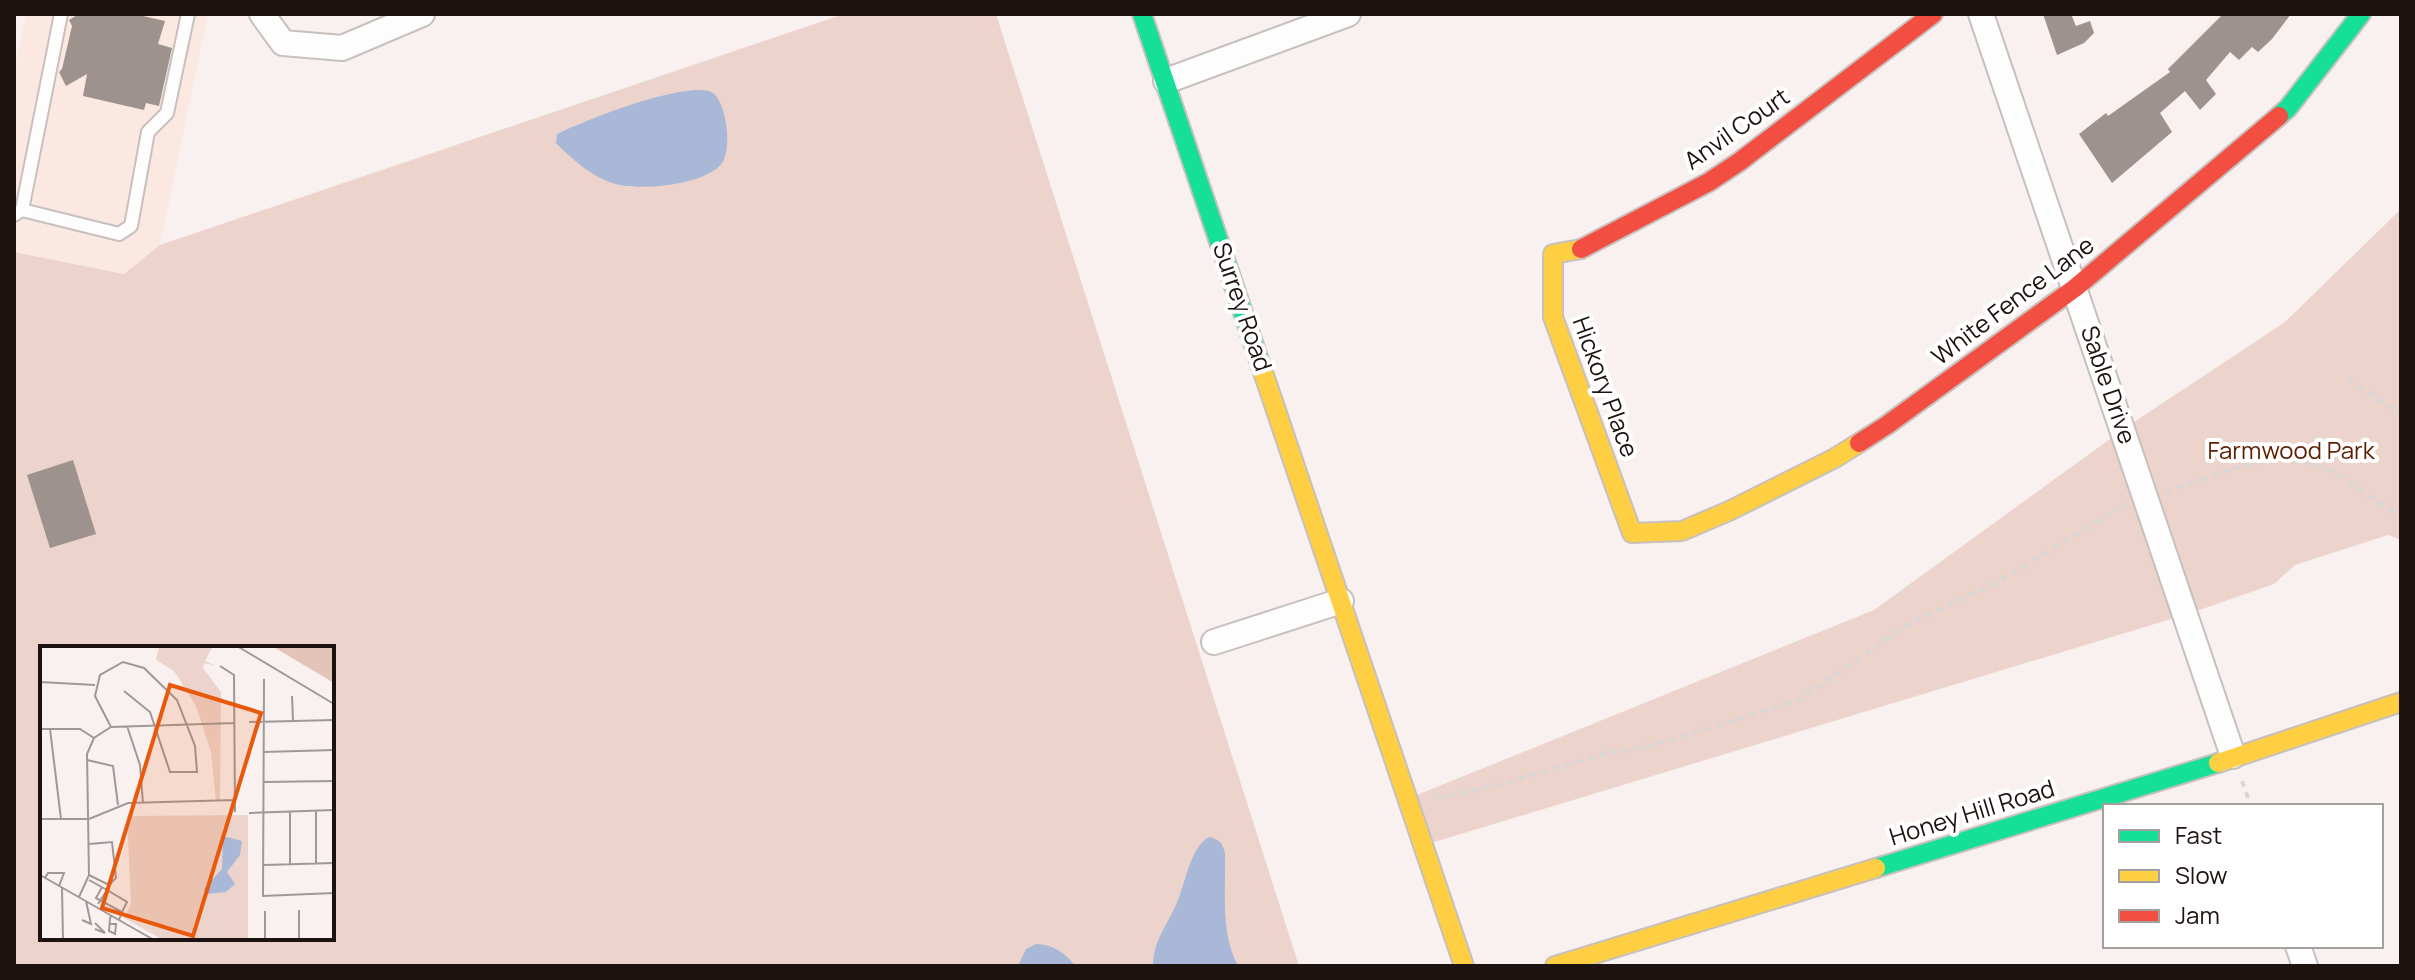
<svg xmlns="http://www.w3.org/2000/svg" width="2415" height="980" font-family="Manrope,sans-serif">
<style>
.built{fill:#fbe8e1}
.green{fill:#ecd4cc;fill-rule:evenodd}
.water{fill:#a8b8d6}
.building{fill:#9e928e}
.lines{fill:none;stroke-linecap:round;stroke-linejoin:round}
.lane-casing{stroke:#c8c0bd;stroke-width:16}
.street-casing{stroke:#c8c0bd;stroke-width:28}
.fast-casing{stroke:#c8c0bd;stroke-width:22}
.slow-casing{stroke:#c8c0bd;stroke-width:22}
.jam-casing{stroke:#c8c0bd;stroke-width:22}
.path{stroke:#d9d7d6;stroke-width:4;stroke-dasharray:6 6;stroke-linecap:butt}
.lane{stroke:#fefdfd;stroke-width:12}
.street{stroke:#fefdfd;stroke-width:24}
.fast{stroke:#16e098;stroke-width:18}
.slow{stroke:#ffcf43;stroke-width:18}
.jam{stroke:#f24e42;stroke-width:18}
.labels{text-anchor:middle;stroke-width:8;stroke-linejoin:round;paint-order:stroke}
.street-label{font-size:24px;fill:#1c120f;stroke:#fff}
.park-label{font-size:24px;fill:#5d1e01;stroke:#fff}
.inset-road{fill:none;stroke:#a09896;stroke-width:2}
.view{fill:#e8590c;fill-opacity:0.15;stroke:#e8590c;stroke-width:4}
.inset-edge{fill:none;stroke:#1c120f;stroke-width:4}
</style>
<rect width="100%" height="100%" fill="#f8f1f0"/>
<path class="built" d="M26 14H208L160 245 124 274 14 252V71Z"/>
<path class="green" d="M844 14H996L1299 966H14V252L124 274 160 245ZM42 648H332V938H42Z
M2401 209V540L2388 535 2295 565 2274 584 2191 613 1418 847 1402 801 1874 610 2128 426 2285 322Z"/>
<path class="water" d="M695 90C701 90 708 90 713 93 727 104 732 149 722 163 706 185 641 191 616 184 593 178 573 160 556 143L557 134C593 117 656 93 695 90Z
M1209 837C1220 839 1222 843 1225 853 1226 891 1220 932 1238 966H1153C1153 940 1169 923 1178 900 1186 881 1190 848 1209 837Z
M1036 944C1052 944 1066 953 1075 966H1018L1026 949Z"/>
<path class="building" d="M79 14H134L165 21 158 44 172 48 159 106 146 103 144 110 83 96 87 74 66 86 59 72 62 69 72 26 69 20Z
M2043 14H2071L2076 26 2090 21 2094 33 2084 43 2057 55Z
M2223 14H2291L2272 39 2258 52 2252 47 2239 60 2230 52 2206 80 2216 94 2200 110 2185 91 2160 113 2172 132 2112 183 2079 134 2106 113 2108 116 2170 72 2168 69Z
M73 460 96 534 50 548 27 475Z"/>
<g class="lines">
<defs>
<path id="lane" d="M22 210 119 234 131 226 148 132 167 113 188 14
M14 215 22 210 61 14"/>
<path id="street" d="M262 14 283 43 342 48 422 14
M1981 14 2233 756
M1166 81 1348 14
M1214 642 1341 601
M2298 946 2305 966"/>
<path id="fast" d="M1142 14 1261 366
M2279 116 2288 108 2361 14
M1876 868 2218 763"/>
<path id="slow" d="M1581 249 1553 254V317L1632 533 1682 531 1729 511 1835 458 1859 443
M1261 366 1464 966
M2218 763 2401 702
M1555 966 1876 868"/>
<path id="jam" d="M1581 249 1709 182 1739 162 1933 14
M1859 443 1887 425 2075 288 2279 116"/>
</defs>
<use href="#lane" class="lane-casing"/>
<use href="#street" class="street-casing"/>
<use href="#fast" class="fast-casing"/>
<use href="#slow" class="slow-casing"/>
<use href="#jam" class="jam-casing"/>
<path class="path" d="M2348 379 2401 414
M2166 492C2219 474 2278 444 2333 472 2357 484 2376 504 2401 515
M2242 781 2251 806
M1437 798 1502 784 1599 755 1657 744 1781 706 1799 699 1831 678 1910 623 1995 584 2117 509 2127 505"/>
<use href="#lane" class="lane"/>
<use href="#street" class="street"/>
<use href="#fast" class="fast"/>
<use href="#slow" class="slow"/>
<use href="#jam" class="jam"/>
</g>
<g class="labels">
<g class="street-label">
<text transform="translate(1737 129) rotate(-35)" y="8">Anvil Court</text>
<text transform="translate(2013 301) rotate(-37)" y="8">White Fence Lane</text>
<text transform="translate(1242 307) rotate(71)" y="8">Surrey Road</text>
<text transform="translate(2108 385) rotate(71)" y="8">Sable Drive</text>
<text transform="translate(1605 387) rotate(70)" y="8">Hickory Place</text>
<text transform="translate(1972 813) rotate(-17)" y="8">Honey Hill Road</text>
</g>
<g class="park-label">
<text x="2291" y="459">Farmwood Park</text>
</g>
</g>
<g transform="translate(40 646)">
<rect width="294" height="294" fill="#f8f1f0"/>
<path d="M119 0H173L165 15 176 20 164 17 163 22 181 46 180 155H176L171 106 156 60 134 25 116 14ZM208 169V294H123L84 272 91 258 87 170Z" fill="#ecd4cc"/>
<path d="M232 0H294V37Z" fill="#e4c4b8"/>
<path d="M183 190 202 195 200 209 187 226 195 238 186 246 166 248 164 243 182 223Z" fill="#a8b8d6"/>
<path class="inset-road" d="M11 0H44M197 0 294 58M180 20 194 29 195 166M224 33 223 250 294 247M0 36 55 39M252 50 253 75M209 76 294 74M87 80 100 119 103 157M71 81 55 50 60 29 83 16 104 22 137 54 155 100 157 126H130L110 66 84 45M0 83H40L54 92M10 83 21 173M224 106 294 104M47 114 73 120 78 159M224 136 294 135M276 165V217M209 167 294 164M0 173H49L88 157 195 154M49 198 72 196 76 232 69 239 49 229M250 218V166M224 219 294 217M0 229 114 294M5 232 8 227H24L19 240M49 234 67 244 58 258M62 241 56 252 82 266 79 274M22 242 23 294M67 244 87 256 82 266M39 251 49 229 47 108 54 92 71 81 195 77M42 274 51 278 46 255M55 277 65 287 55 283M69 278H76L75 288 69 285 70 273 71 269M225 294V265M259 294V264"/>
<path class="view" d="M130 39 221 67 153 290 62 262Z"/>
<rect width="294" height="294" class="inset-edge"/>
</g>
<rect width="2415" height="980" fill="none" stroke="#1c120f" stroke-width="32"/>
<rect x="2103" y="804" width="280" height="144" fill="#ffffff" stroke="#a4a09f" stroke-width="2"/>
<rect x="2119" y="830" width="40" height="12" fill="#16e098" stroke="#a4a09f" stroke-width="2"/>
<text x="2175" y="844" font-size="24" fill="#1c120f">Fast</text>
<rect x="2119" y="870" width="40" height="12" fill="#ffcf43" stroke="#a4a09f" stroke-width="2"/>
<text x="2175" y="884" font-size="24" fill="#1c120f">Slow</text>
<rect x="2119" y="910" width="40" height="12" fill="#f24e42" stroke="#a4a09f" stroke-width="2"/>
<text x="2175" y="924" font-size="24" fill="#1c120f">Jam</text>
</svg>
